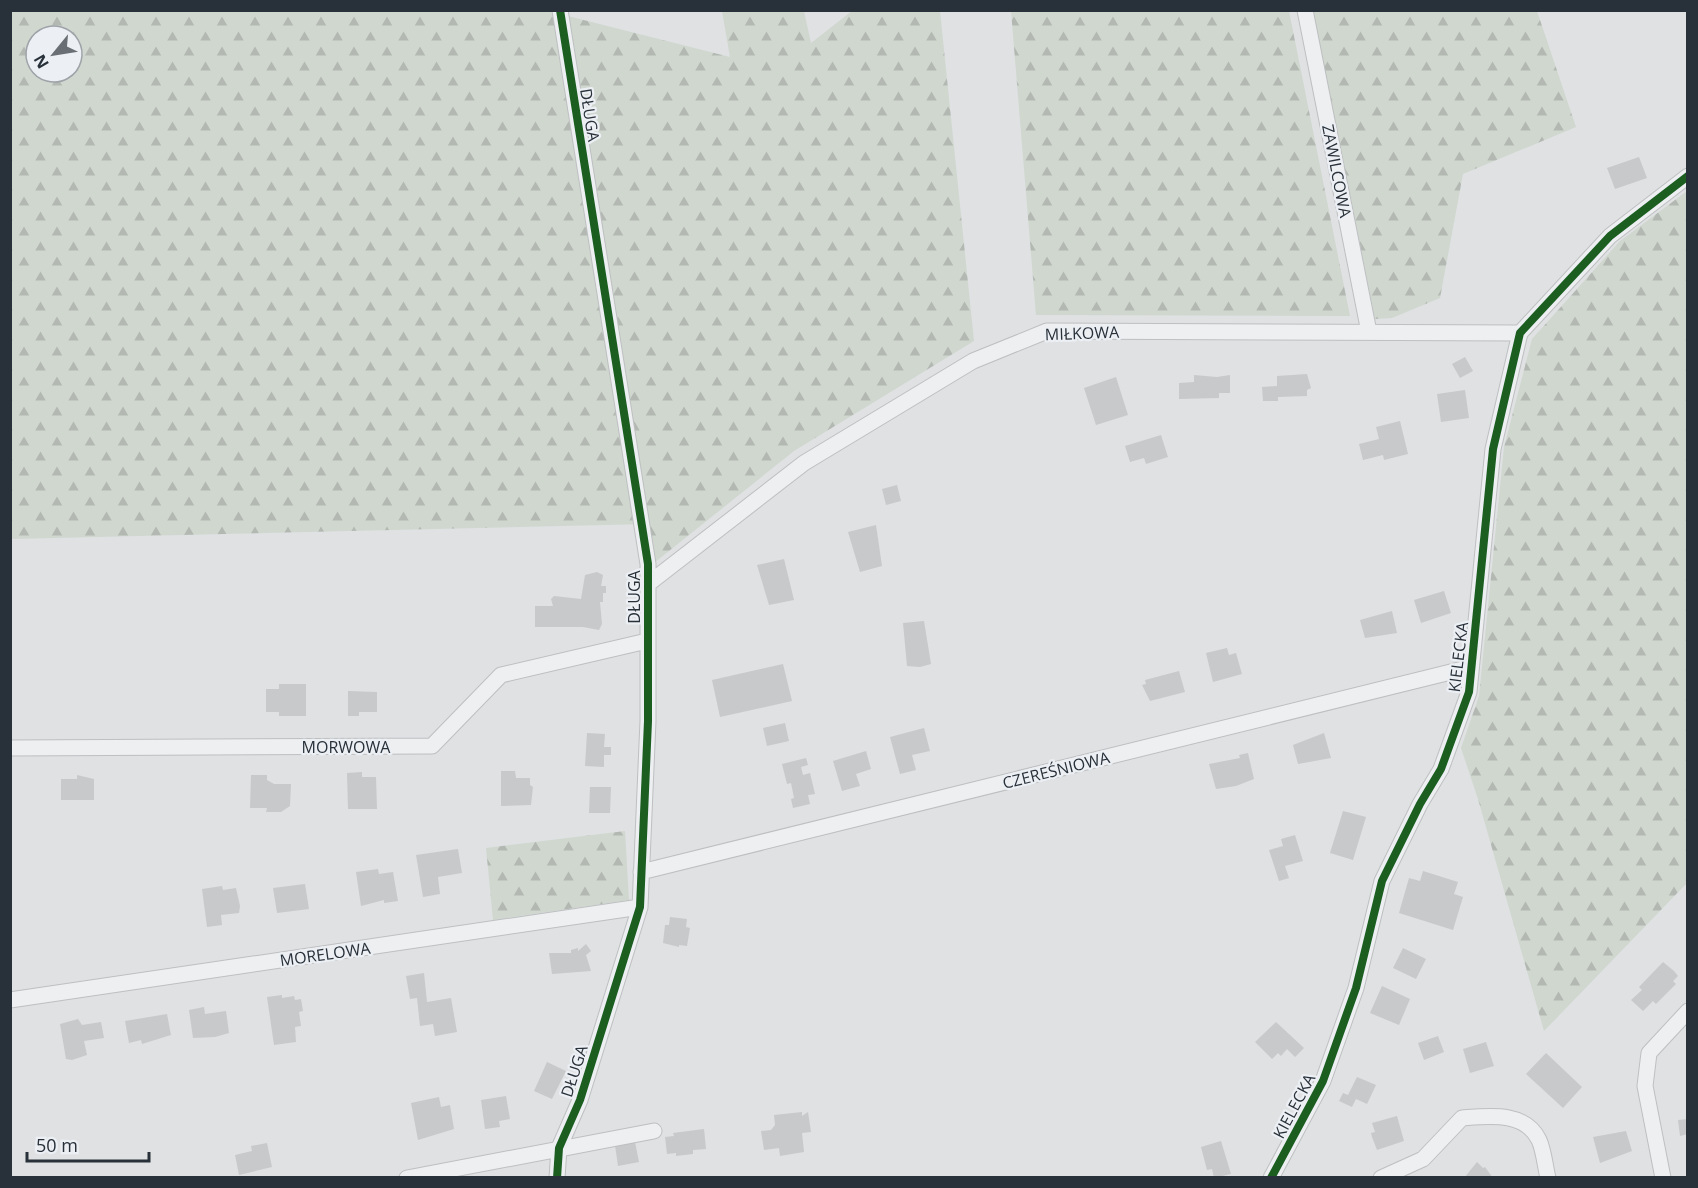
<svg xmlns="http://www.w3.org/2000/svg" width="1698" height="1188" font-family="'Open Sans',sans-serif">
<style>
.forest{fill:url(#forest-firs);fill-rule:evenodd}
.building{fill:#c7c9cb}
.lines{fill:none;stroke-linecap:round;stroke-linejoin:round}
.minor-casing{stroke:#bdbfc1;stroke-width:17}
.minor{stroke:#eeeff0;stroke-width:15}
.cycleway-casing{stroke:#eceff3;stroke-width:11}
.cycleway{stroke:#1b5e20;stroke-width:8}
.labels{text-anchor:middle;stroke-width:4.5;stroke-linejoin:round;paint-order:stroke}
.street-label{font-size:16px;fill:#283039;stroke:#eceff3}
</style>
<defs>
<pattern id="forest-firs" width="22" height="20" patternUnits="userSpaceOnUse" patternTransform="scale(1.5)"><rect width="22" height="20" fill="#d0d7cf"/><path d="M5 1l3.5 6h-7zM16 11l3.5 6h-7z" fill="#b3b9b2"/></pattern>
</defs>
<rect width="100%" height="100%" fill="#dfe1e3"/>
<path class="forest" d="M10 11H548L730 57 722 11H804L811 43 852 11H940L974 341 794 451 654 563 648 524 11 539ZM36 36H72V72H36Z
M1011 11H1289L1350 316 1036 315Z
M1313 11H1537L1576 127 1463 174 1440 298 1392 318 1375 319Z
M1687 191V883L1544 1031 1478 799 1461 748 1479 696 1504 447 1532 339 1620 241Z
M625 831 629 900 493 920 486 848Z"/>
<path class="building" d="M1639 157 1647 178 1615 189 1607 168Z
M1465 357 1473 371 1460 378 1452 364Z
M1307 374 1311 388 1307 390V396L1278 397V401H1263L1262 387 1277 386V376Z
M1194 375 1217 377 1230 375V393H1219V398L1179 399V383L1194 382Z
M1116 377 1128 415 1096 425 1084 388Z
M1465 390 1469 418 1441 422 1437 394Z
M1400 421 1408 454 1384 460 1383 455 1363 460 1359 444 1379 439 1376 427Z
M1161 435 1168 457 1146 464 1144 458 1130 462 1125 446Z
M897 485 901 501 886 505 882 489Z
M876 525 882 566 860 572 848 532Z
M784 559 794 600 769 605 757 565Z
M597 572 603 575 601 586H606V593H603V602H600L602 624 599 630 583 627H535V606H553L551 599 554 596 581 599 585 575Z
M1444 591 1451 613 1421 623 1414 600Z
M1392 611 1397 633 1365 638 1360 620Z
M924 621 931 664 920 667 907 666 903 623Z
M1227 648 1229 655 1236 653 1242 674 1213 682 1206 653Z
M783 664 792 701 720 717 712 680Z
M1179 671 1185 692 1150 701 1142 685 1146 684 1145 680Z
M279 684H306V716H279V712H266V689H279Z
M348 691 377 692V712H359V716H348Z
M785 723 789 741 767 746 763 728Z
M924 728 930 751 912 755 916 770 900 774 890 737Z
M587 733 605 734 604 747H611V755H604V767L585 766Z
M1324 733 1331 758 1298 764 1293 745Z
M866 751 871 769 856 774 860 786 842 791 833 761Z
M1248 753 1254 779 1236 786 1216 789 1209 764 1240 758 1239 755Z
M806 758 808 765 801 767 803 775 810 773 815 794 808 795 810 804 793 808 791 799 794 798 791 783 787 784 782 764Z
M501 771H515L516 778H530V785L533 787 531 805 501 806Z
M362 772V777H376L377 809H348L347 773Z
M77 775 94 779V800H61V779H77Z
M251 775H267V780L274 784H291L290 806 281 812H266L267 808H250Z
M590 787H611L610 813H589Z
M1343 811 1366 817 1353 860 1330 853Z
M1295 835 1303 861 1285 866 1289 878 1279 881 1269 850 1283 846 1281 839Z
M458 849 462 873 438 877 440 894 423 897 416 855Z
M378 869 379 874 393 872 398 901 384 903V900L361 906 356 872Z
M1423 871 1458 882 1454 894 1463 897 1453 930 1399 913 1409 878 1420 881Z
M305 884 309 909 277 913 273 888Z
M222 886 223 890 236 888 240 906 239 913 221 915 222 925 207 927 202 889Z
M670 917 687 919 686 927 690 928 687 946 679 945V947L663 943 665 925H669Z
M586 944 591 951 586 955 591 971 552 974 549 953H571V950L578 948V951Z
M1403 948 1426 959 1416 979 1393 968Z
M1663 962 1674 971 1678 976 1673 981 1676 984 1656 1004 1653 1001 1643 1011 1631 1000 1642 990 1639 987Z
M424 973 427 1002 451 998 457 1032 435 1036 433 1024 420 1026 417 998 410 999 406 976Z
M1382 986 1410 999 1399 1025 1370 1013Z
M282 995V998L294 996 295 1000 301 999 303 1011 299 1012 301 1026 295 1027 296 1042 274 1045 267 997Z
M204 1007 205 1014 226 1011 229 1033 215 1037 193 1038 189 1010Z
M167 1014 171 1035 142 1044 141 1040 129 1043 125 1021Z
M78 1019 82 1025 101 1022 104 1038 84 1041 87 1055 72 1060 66 1059 60 1024Z
M1276 1022 1304 1048 1295 1057 1287 1049 1281 1056 1278 1053 1272 1059 1255 1042Z
M1438 1036 1444 1052 1424 1060 1418 1043Z
M1486 1042 1494 1066 1470 1073 1463 1049Z
M1546 1053 1582 1087 1563 1108 1526 1074Z
M547 1062 566 1071 552 1099 534 1091Z
M1357 1077 1376 1085 1367 1104 1356 1099 1352 1107 1339 1101 1343 1093 1348 1095Z
M506 1096 510 1119 499 1121 500 1127 485 1129 481 1100Z
M439 1097 441 1107 450 1105 454 1129 418 1140 411 1103Z
M802 1112V1116L808 1112 811 1132 802 1133 804 1152 780 1156 779 1148 764 1150 761 1131 771 1130 775 1125 774 1115Z
M1397 1116 1404 1141 1377 1150 1372 1137 1371 1133 1375 1132 1372 1123Z
M1688 1119V1134L1680 1136 1678 1120Z
M704 1129 706 1149 693 1150V1154L676 1156V1153L667 1154 665 1137 674 1136 673 1133Z
M1626 1131 1632 1151 1600 1163 1593 1137Z
M1221 1141 1231 1174 1214 1178 1212 1169 1207 1170 1201 1147Z
M635 1142 639 1162 618 1166 615 1145Z
M267 1143 272 1167 239 1175 235 1155 252 1151 251 1146Z
M1477 1162 1483 1168 1485 1167 1493 1178H1464Z"/>
<g class="lines">
<defs>
<path id="minor" d="M1305 10 1369 332
M648 584 804 463 973 361 1047 331 1520 333
M10 748 432 746 501 675 647 641
M641 872 1471 667
M10 1000 640 907
M407 1178 654 1131
M557 1178 559 1148 580 1100 640 907 648 721V564L560 10
M1271 1178 1323 1081 1356 988 1382 881 1420 804 1441 769 1469 692 1493 449 1520 333 1610 236 1688 176
M1381 1178 1423 1159 1462 1118C1489 1116 1525 1111 1539 1140 1544 1151 1545 1166 1548 1178
M1663 1178 1645 1086 1649 1053 1688 1011"/>
</defs>
<use href="#minor" class="minor-casing"/>
<use href="#minor" class="minor"/>
<defs>
<path id="cycleway" d="M557 1178 559 1148 580 1100 640 907 648 721V564L560 10
M1271 1178 1323 1081 1356 988 1382 881 1420 804 1441 769 1469 692 1493 449 1520 333 1610 236 1688 176"/>
</defs>
<use href="#cycleway" class="cycleway-casing"/>
<use href="#cycleway" class="cycleway"/>
</g>
<g class="labels">
<g class="street-label">
<text transform="translate(590 115) rotate(81)" y="6">DŁUGA</text>
<text transform="translate(1337 171) rotate(79)" y="6">ZAWILCOWA</text>
<text transform="translate(1082 333) rotate(-2)" y="6">MIŁKOWA</text>
<text transform="translate(634 597) rotate(-90)" y="6">DŁUGA</text>
<text transform="translate(1458 657) rotate(-83)" y="6">KIELECKA</text>
<text x="346" y="753">MORWOWA</text>
<text transform="translate(1056 770) rotate(-14)" y="6">CZEREŚNIOWA</text>
<text transform="translate(325 954) rotate(-8)" y="6">MORELOWA</text>
<text transform="translate(574 1071) rotate(-72)" y="6">DŁUGA</text>
<text transform="translate(1294 1106) rotate(-62)" y="6">KIELECKA</text>
</g>
</g>
<rect width="1698" height="1188" fill="none" stroke="#283039" stroke-width="24"/>
<g transform="translate(54 54) rotate(240)"><circle r="28" fill="#eceff3" stroke="#9ea3a9" stroke-width="1.5"/>
<path d="M0-4.5L10 22L0 15L-10 22Z" fill="#686e74"/>
<text y="-9" font-size="16" font-weight="bold" text-anchor="middle" fill="#283039">N</text>
</g>
<path d="M27 1152v9h122v-9" fill="none" stroke="#283039" stroke-width="3"/>
<text x="36" y="1152" font-size="18" fill="#283039" stroke="#eceff3" stroke-width="4.5" paint-order="stroke">50 m</text>
</svg>
